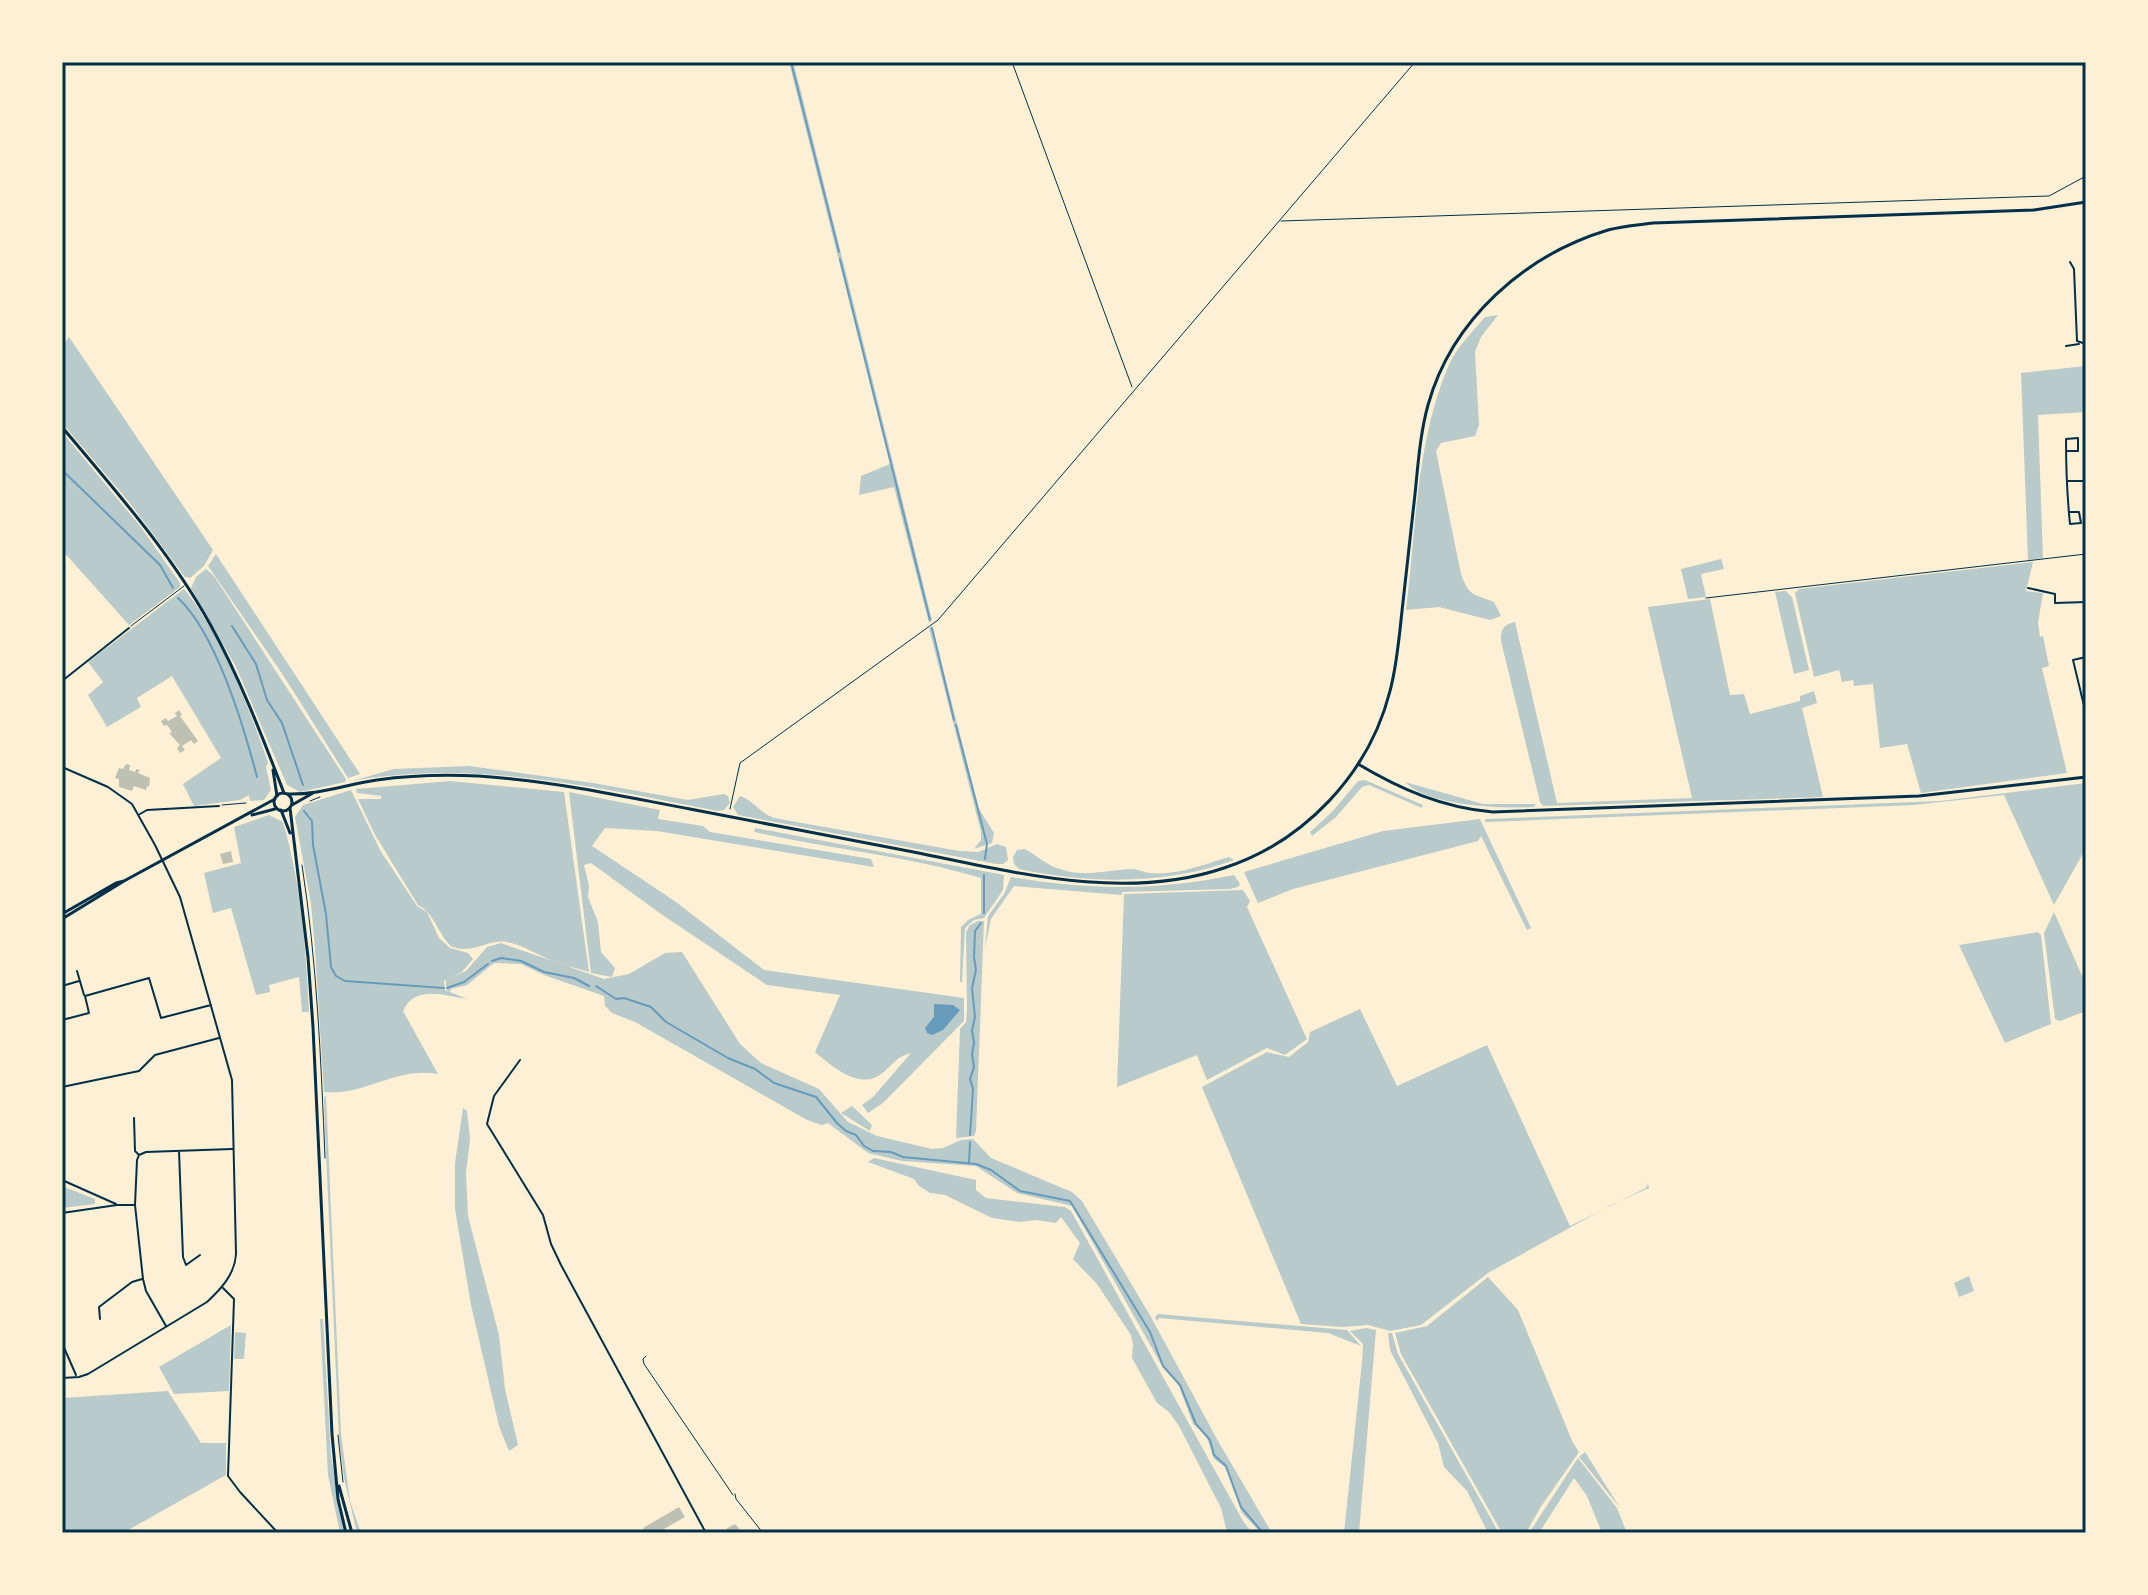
<svg xmlns="http://www.w3.org/2000/svg" width="2148" height="1595" font-family="'Space Grotesk',sans-serif">
<style>
.green{fill:#b9caca}
.water{fill:#669bbc}
.lines{fill:none;stroke-linecap:round;stroke-linejoin:round}
.stream{stroke:#669bbc;stroke-width:2}
.building{fill:#bec0b2}
.path{stroke:#003049;stroke-width:1}
.service{stroke:#003049;stroke-width:1}
.minor{stroke:#003049;stroke-width:2}
.tertiary{stroke:#003049;stroke-width:3}
.secondary{stroke:#003049;stroke-width:3}
.neatline{fill:none;stroke:#003049;stroke-width:3}
</style>
<rect width="100%" height="100%" fill="#fdf0d5"/>
<path class="green" d="M789 62H793L800 88 932 620 929 623 894 487 859 495 861 476 890 464Z
M1498 315 1481 337 1475 352 1479 425 1475 436 1441 443 1436 451 1461 574C1470 598 1473 593 1494 602L1501 616 1490 620 1439 607 1406 610C1416 530 1416 443 1448 367 1456 348 1472 332 1485 317Z
M69 337 213 550 204 566 190 578 185 577 129 502 62 423V347Z
M2086 366V412L2038 415 2043 558 2028 560 2021 373Z
M62 432 140 526 180 583V587L129 625 62 550Z
M216 554 360 774 348 778 283 675 208 566Z
M1721 559 1724 569 1701 574 1706 597 1688 599 1681 569Z
M2033 562 2026 591 2043 593 2038 623 2040 637 2043 636 2049 666 2042 668 2067 773 1921 793 1907 744 1880 748 1873 684 1854 686 1853 680 1842 682 1839 670 1814 677 1795 593 1799 589Z
M206 569 214 576 346 779 345 782 300 792 287 785 236 667 191 588 196 577Z
M184 589C219 631 251 711 268 763L266 767 271 790 264 800 250 801 249 795 240 800 194 806 183 784 221 758 172 676 137 698 141 707 107 727 88 695 103 682 88 662Z
M1786 591 1792 597 1809 670 1794 674 1775 592Z
M1710 599 1730 695 1744 694 1750 714 1800 701V696L1814 691 1817 703 1802 708 1823 797 1543 806 1540 802 1501 641C1501 629 1503 625 1515 622L1557 803 1692 798 1648 607Z
M932 626 979 809 994 833 992 843 974 849 981 840V832L929 628Z
M469 766 593 783 688 800 724 794 728 796 730 803 724 810 717 811C597 787 474 759 352 781L394 769Z
M1365 780 1423 805 1422 808 1369 785 1362 787 1336 817 1312 836 1310 832 1333 811 1358 781Z
M450 781 564 792 589 972C577 968 565 966 553 961 537 955 524 945 507 942 486 939 476 954 452 947 437 934 435 913 418 905L375 835 358 799H381V796L357 793 356 789Z
M1405 782 1483 804H1536L1534 807C1503 809 1427 806 1405 782Z
M2086 783V848L2054 905 2004 795 1914 805 1485 822V819L1940 801Z
M351 790 380 850 417 906 427 912 439 938 450 948 468 953 473 959 462 972 444 981 445 990 467 999C444 995 414 985 403 1011L438 1074C398 1066 364 1096 324 1092L315 949 311 904 295 817 303 805Z
M569 792 660 810 658 819 703 826 710 832 871 859 874 867 657 831 605 828 592 846 676 902 764 970 964 998V1021L883 1103 868 1113 862 1105 873 1097 911 1053C897 1056 893 1065 881 1074 860 1091 830 1065 815 1052L840 995 767 985 661 914 591 863 584 865 589 886 588 897 598 922 601 952 615 968 612 977 591 973Z
M740 796C753 800 760 813 774 818L959 851 978 852 997 844 1006 847 1008 860 1003 864H996L738 815 733 807Z
M269 815 283 822C301 884 306 948 309 1012H302L299 977 269 985 270 992 256 995 231 908 213 913 204 873 241 863 234 827Z
M1480 819 1531 928 1527 930 1481 836 1478 841 1293 889 1258 903 1244 872 1383 831Z
M755 828 1004 875 1003 890 984 918 974 920 965 928 962 982H960L961 927 968 920 981 914V878C908 856 829 849 754 832Z
M1025 849C1038 856 1047 866 1063 870 1086 877 1108 870 1131 869 1138 869 1143 872 1149 873 1176 876 1205 864 1229 857L1234 860C1168 885 1088 884 1019 869L1014 864 1013 857 1017 850Z
M1234 875 1240 884 1238 887 1230 889 1122 892V895L1014 886 991 919 985 948 988 916 1004 894 1011 877C1087 890 1158 891 1234 875Z
M1243 890 1250 901 1247 907 1307 1039 1285 1055 1267 1048 1207 1080 1197 1055 1117 1087 1124 894Z
M2054 912 2086 985V1011L2060 1021 2055 1019 2044 933Z
M978 921H984L976 1131 974 1136 956 1138 960 1029 966 1022 967 1010 966 933 969 926Z
M2038 932 2041 935 2051 1024 2005 1043 1959 945Z
M501 943 604 979 629 974 665 953 682 952 740 1044 761 1063 819 1089 848 1122 877 1136 932 1149 943 1148 961 1140 973 1139 991 1158 1072 1192 1082 1201 1151 1317 1218 1441 1272 1533H1261L1242 1513 1225 1467 1214 1459 1206 1435 1193 1424 1179 1386 1162 1366 1072 1206 1017 1193 976 1166 902 1161 868 1153 828 1123 822 1125 807 1120 635 1022 612 1013 605 1006 604 996 544 975 521 964 494 963 467 985 451 989 450 992 446 989V980L466 971 487 947Z
M1360 1009 1397 1086 1487 1045 1570 1226 1646 1188 1648 1184 1645 1173 1649 1188 1611 1205 1488 1273 1421 1325 1390 1331 1368 1325 1342 1327 1301 1324 1202 1087 1267 1052 1289 1057 1308 1042 1310 1032Z
M326 1096 341 1434 350 1501 361 1533H357L344 1478 339 1439 325 1130 324 1097Z
M852 1106 872 1125 870 1131 841 1113Z
M463 1108 467 1111 470 1139 466 1173 468 1216 499 1335 505 1389 518 1445 509 1451 499 1426 471 1305 455 1209V1163Z
M874 1158 976 1180V1190L986 1198 1065 1207 1071 1211 1243 1521 1252 1533 1227 1532 1221 1508 1179 1426 1169 1412 1157 1403 1132 1358 1133 1344 1131 1335 1097 1284 1073 1259 1080 1243 1061 1217 1056 1223 1036 1220 1020 1222 992 1218 945 1195 930 1193 919 1186 914 1179 868 1162Z
M62 1186 95 1199V1204L62 1208Z
M1969 1276 1974 1291 1959 1297 1954 1283Z
M1488 1277 1518 1310 1573 1443 1579 1452 1540 1508 1526 1533H1502L1401 1354 1395 1333 1427 1326Z
M1158 1314 1347 1330 1361 1346 1328 1333 1159 1318 1157 1321 1155 1317Z
M320 1319H323L331 1456 345 1533H340L328 1475Z
M231 1325 229 1391 174 1394 159 1367Z
M1366 1328 1376 1330 1359 1533H1344L1362 1362 1363 1344 1350 1331Z
M235 1332 246 1333 244 1359H234Z
M1388 1333H1392L1398 1354 1499 1533H1488L1467 1491 1444 1467 1438 1443 1390 1350Z
M168 1391 201 1443H226V1475L123 1533H62V1398Z
M1585 1452 1620 1508 1579 1457Z
M1578 1458 1617 1508 1627 1533H1602L1587 1496 1574 1478 1539 1533H1529Z"/>
<path class="water" d="M934 1004 953 1005 960 1010 943 1030 932 1035 927 1033 925 1028 934 1017Z"/>
<g class="lines">
<path class="stream" d="M791 62 839 252
M840 259 930 620
M62 470 160 565 173 588
M178 598C216 633 244 727 257 777
M232 626 256 664 267 700 282 723 303 785
M932 628 954 720
M956 725 987 844 985 859
M304 811 312 821 313 845 326 914 331 967 336 976 345 981 444 988
M984 913V875
M492 961 501 958 521 961 544 972 574 978 589 986
M596 986 616 999 624 998 651 1007 666 1022 728 1058 755 1069 774 1083 816 1097 837 1123 846 1131 856 1135 864 1146 873 1151 891 1152 903 1157 976 1164 991 1170 1020 1191 1070 1201 1150 1332 1163 1366 1180 1385 1196 1424 1210 1440 1214 1455 1226 1466 1241 1507 1263 1533
M447 988 464 982 488 964
M970 1135 973 1089 970 1079 974 1067 972 1054 974 1043 972 1030 975 1017 972 988 976 970 974 957 975 931 981 923
M969 1164 970 1142"/>
</g>
<path class="building" d="M179 710 182 715 180 716 198 741 194 744 191 740 182 746 185 750 180 753 177 748 180 745 169 733 172 732 167 725 164 726 161 721 166 718 168 721 177 716 175 713Z
M126 764 130 765 129 770 135 772 136 769 140 770 138 773 150 778 149 787 147 786 146 790 134 786 132 791 119 787V779L115 778 119 768 123 769Z
M231 851 233 862 223 864 220 854Z
M679 1507 685 1517 657 1533H646L643 1528Z
M735 1524 741 1531 729 1533 726 1529Z"/>
<g class="lines">
<path class="path" d="M1012 62 1132 387
M1281 221 2049 196 2086 176
M310 801 320 797
M730 809 740 763 938 620 1415 62
M302 865C317 962 321 1060 325 1158
M338 1435 343 1482"/>
<path class="service" d="M1706 598 2086 554
M131 626 184 586
M222 805 246 803
M646 1356 643 1359 644 1364 733 1495
M735 1494 736 1499 763 1533"/>
<path class="minor" d="M2070 262 2074 269 2077 341 2086 344
M2066 346 2079 344
M2066 451H2078V438L2066 439C2066 467 2067 495 2070 524L2081 523 2079 512H2069
M2067 481H2086
M2028 588 2055 594V603L2086 602
M2086 657 2073 660 2086 714
M62 681 129 628
M62 767 108 787 132 804 155 845 180 897 232 1080 236 1254C235 1274 221 1289 207 1302L88 1374 79 1377 62 1378
M140 814 147 810 219 806
M77 971 84 995
M62 986 79 981
M62 1020 89 1013 85 996 149 978 161 1018 211 1005
M520 1060 494 1096 487 1124 543 1215 551 1244 561 1265 706 1533
M62 1087 139 1071 155 1055 219 1038
M134 1118 135 1151 139 1155 137 1160 135 1205 143 1279 146 1291 166 1326
M179 1151 183 1257 186 1265 200 1255
M139 1155 146 1152 232 1149
M62 1180 116 1204
M62 1213 117 1205H134
M223 1288 234 1299 228 1476 240 1492 278 1533
M100 1319 99 1307 132 1282 142 1279
M62 1343 76 1375"/>
<path class="tertiary" d="M62 427C115 490 170 552 210 624 240 678 262 736 284 793
M1358 764C1400 789 1443 808 1493 812L1919 796 2086 777
M273 770 277 796
M290 808 308 957 313 1027 332 1434 338 1499 346 1533
M281 810 290 833
M339 1486 352 1533"/>
<path class="secondary" d="M274 802a9 9 0 1 1 18 0a9 9 0 1 1-18 0Z
M288 794C318 795 348 784 377 780 422 774 467 774 512 779 572 785 631 798 690 809 761 823 832 836 903 850 1006 870 1121 903 1224 868 1304 842 1369 774 1390 691 1397 665 1399 638 1402 611 1406 572 1411 533 1415 494 1418 465 1420 434 1428 405 1452 319 1525 255 1608 230 1622 226 1638 225 1653 223L2034 210 2086 202
M292 805 313 793
M252 815 275 809
M62 914 116 883 124 881
M62 919 124 881 275 799"/>
</g>
<rect width="2148" height="1595" fill="none" stroke="#fdf0d5" stroke-width="128"/>
<rect x="64" y="64" width="2020" height="1467" class="neatline"/>
</svg>
